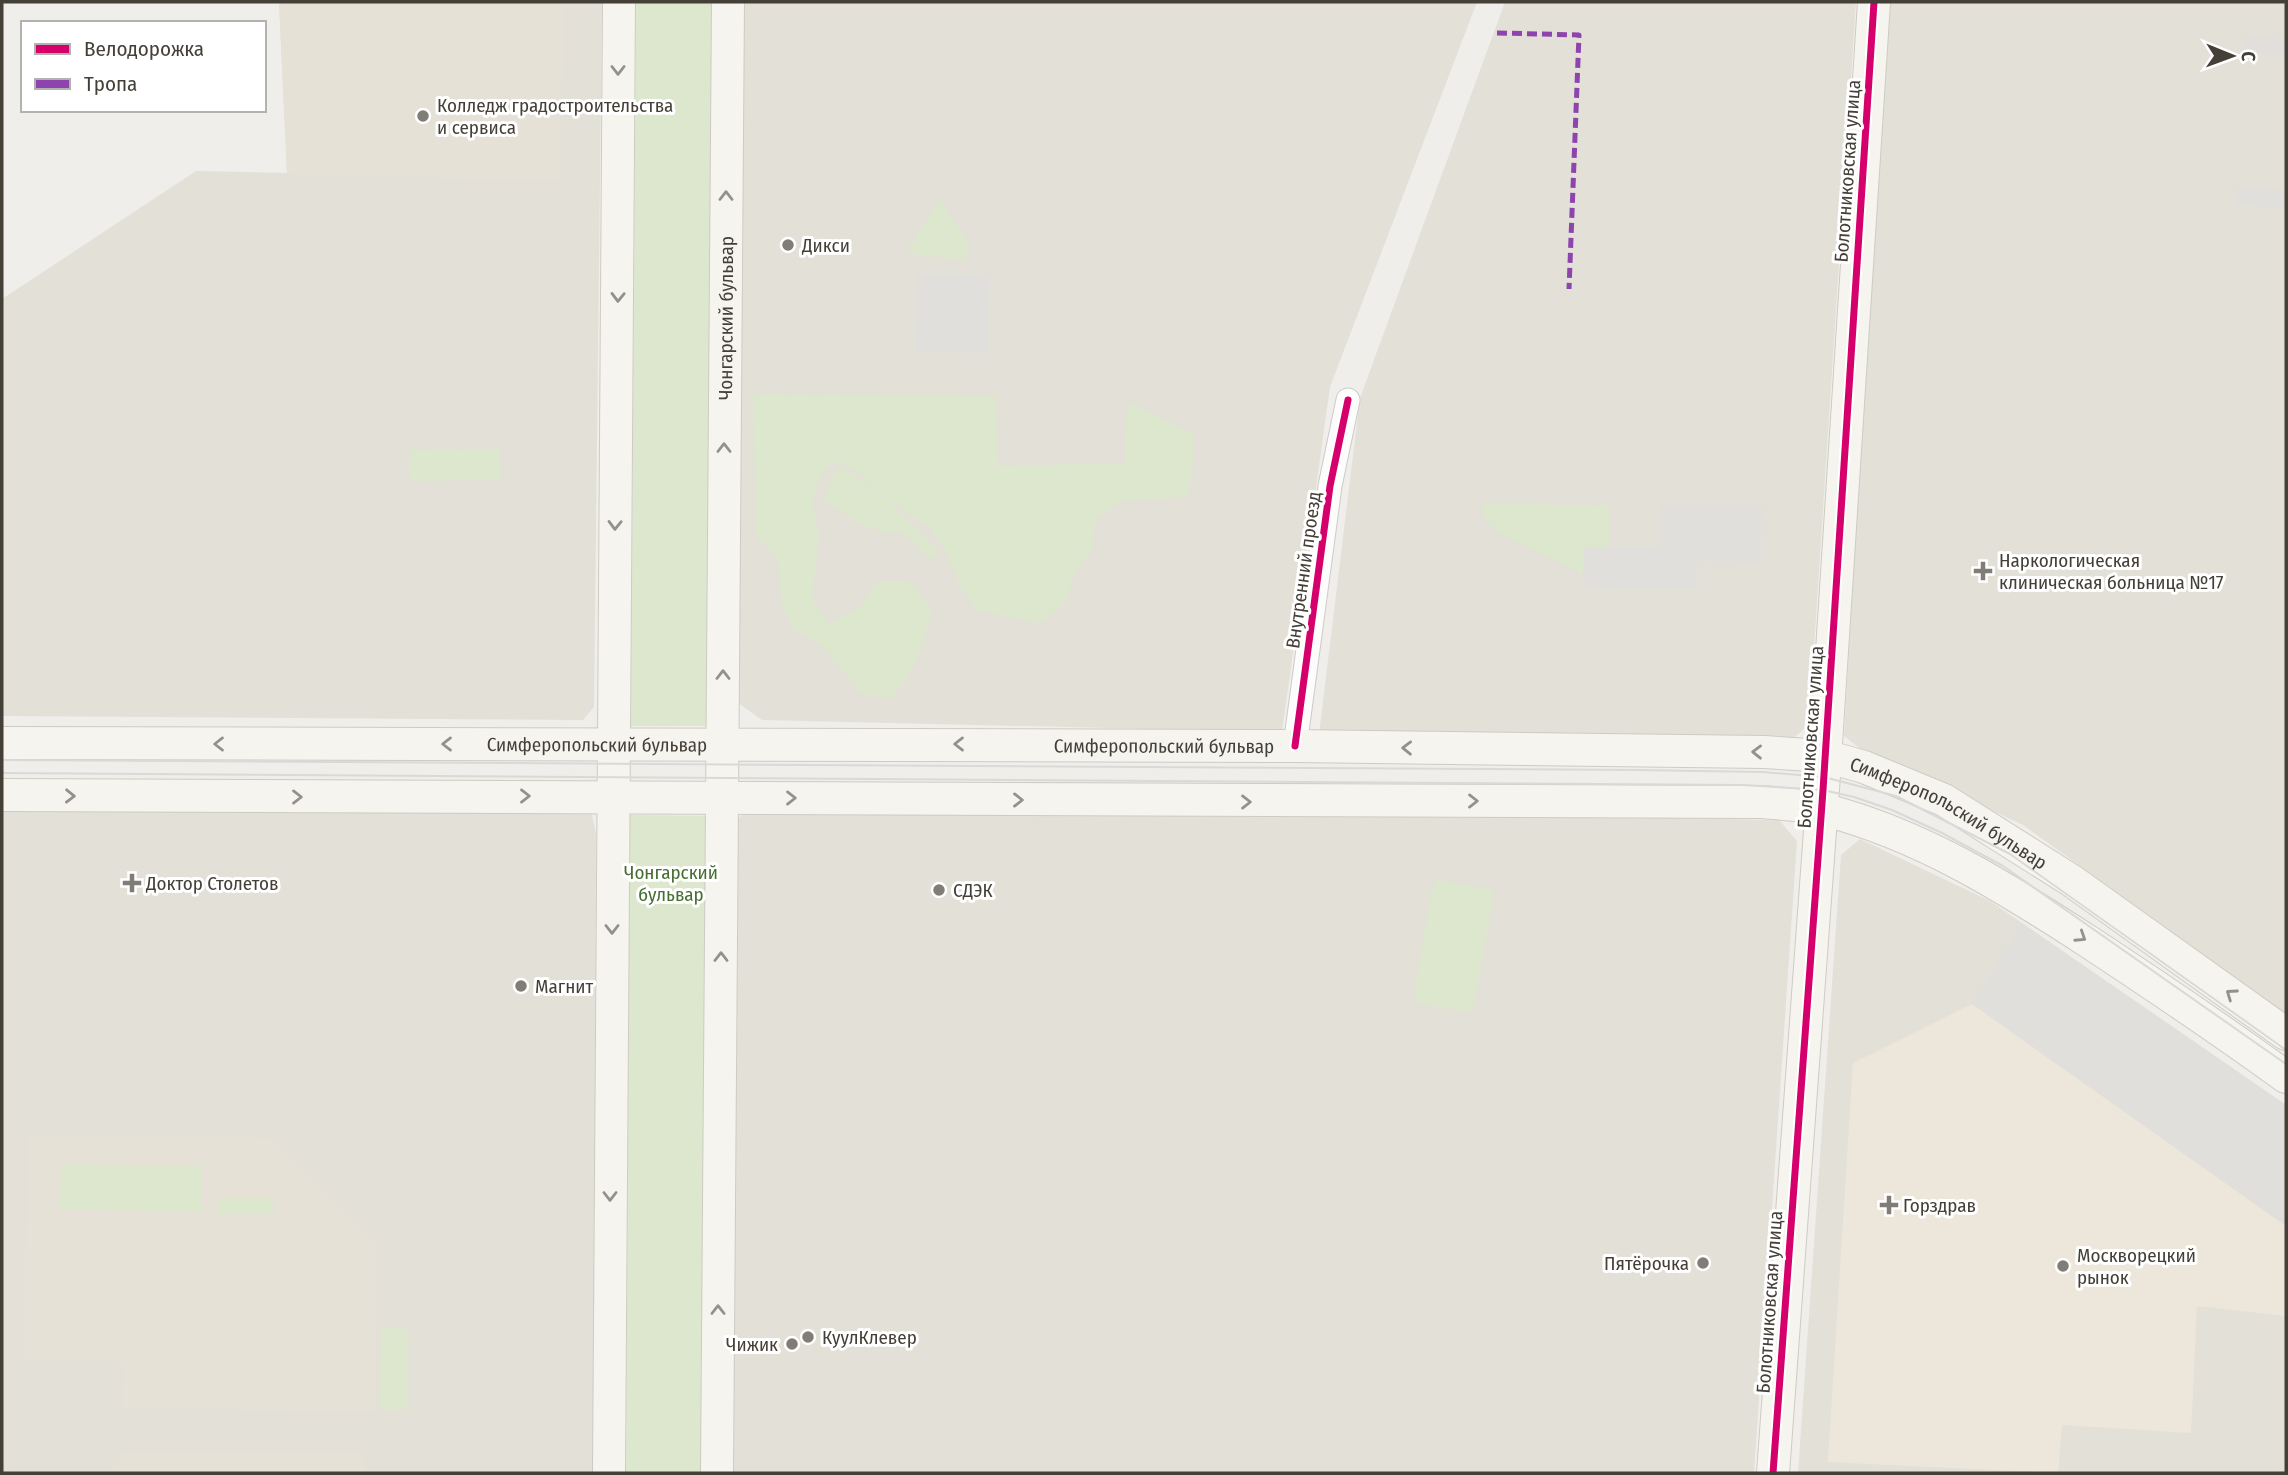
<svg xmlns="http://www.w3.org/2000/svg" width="2288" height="1475" font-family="'Fira Sans Condensed',sans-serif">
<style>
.residential{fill:#e3e0d8}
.commercial{fill:#ede7db}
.education{fill:#e5e1d6}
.green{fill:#dce7cd}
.parking{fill:#e0dfdb}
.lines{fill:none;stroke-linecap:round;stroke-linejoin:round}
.street-casing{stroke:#cdcbc8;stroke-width:25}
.secondary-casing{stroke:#cecbc2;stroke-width:34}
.street{stroke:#fdfcfc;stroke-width:23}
.secondary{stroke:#f5f4ef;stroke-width:32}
.tram{stroke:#d9d9d8;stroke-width:2}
.quiet{stroke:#8e44ad;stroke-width:5;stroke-dasharray:10 5;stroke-linecap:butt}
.cycleway-casing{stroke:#fff;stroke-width:11}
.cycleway{stroke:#d6006c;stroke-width:7}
.oneway{stroke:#94908a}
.poi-dot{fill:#807c76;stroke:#fff;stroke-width:2.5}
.labels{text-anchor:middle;stroke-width:6;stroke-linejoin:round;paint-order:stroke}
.poi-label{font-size:19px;fill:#443f37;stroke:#fff;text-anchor:start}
.street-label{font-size:19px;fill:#443f37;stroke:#fff}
.park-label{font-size:19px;fill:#476e32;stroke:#fff}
</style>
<rect width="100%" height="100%" fill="#efeeea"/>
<path class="residential" d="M279 2H602L594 707 583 720 2 716V299L196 171 287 173Z
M740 2H1477L1330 387 1282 732 762 720 734 700Z
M1505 2H1856L1809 725 1791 740 1319 734 1360 398Z
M1887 2H2286V1014L2023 825 1862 750 1844 736Z
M2 801 584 806 592 815 596 834 594 1473H2Z
M755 801 1779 820 1797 841 1754 1473H729L732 825Z
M1860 839 1990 901 2286 1105V1473H1798L1841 855Z"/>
<path class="commercial" d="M1972 1004 2286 1226V1316L2197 1306 2191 1433 2062 1425 2058 1473 1828 1462 1853 1063Z"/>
<path class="education" d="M279 2H564L559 181 287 174Z
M28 1134 272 1138 377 1243 374 1412 122 1408 123 1362 24 1360Z
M123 1451H363V1473H112Z"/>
<path class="green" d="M636 2H718L713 726H631Z
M939 199 971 248 963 260 907 253Z
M753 394 996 395 998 466 1125 463 1127 402 1193 434V466L1188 497 1124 501 1096 517 1092 548 1075 574 1064 603 1040 624 977 610 959 584 947 553 930 528 878 493 855 471 838 462 824 469 812 500 819 534 812 599 830 624 859 607 878 581 910 582 931 610C924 646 914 670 892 699L861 693 820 644 792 628C788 618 783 607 781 596 778 566 783 556 756 537Z
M500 449 501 480 410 481 409 450Z
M838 468C858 469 923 534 938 551L930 560 904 533C872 536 848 516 822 500Z
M1483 503 1609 506V548L1584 547 1583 574 1500 534 1485 519Z
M630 815 713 816 704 1473H626Z
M1437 880 1490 889 1493 896 1474 1006 1470 1012 1419 1004 1414 996 1431 893Z
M61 1164 202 1166 201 1212 60 1209Z
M217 1197 273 1198 272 1214 217 1213Z
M381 1328 408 1329 407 1410H380Z"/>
<path class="parking" d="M2243 36 2286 39V56L2242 53Z
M2237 188 2286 191V208L2236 205Z
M917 274 989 275 987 353 916 352Z
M1662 504 1762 505 1761 562 1697 561V588L1583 586 1584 547 1661 548Z
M2022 923 2286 1105V1226L1972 1004Z"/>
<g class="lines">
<defs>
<path id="street" d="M1295 746 1330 486 1348 400"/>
<g id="secondary">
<path id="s1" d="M2 743 1295 746 1764 752 1825 756 1864 767 1944 800 2072 881 2286 1034"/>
<path d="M2 795 1762 802C1783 804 1805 805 1825 810 1922 835 2006 888 2089 942 2156 986 2221 1030 2286 1077"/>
<path d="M609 1473 619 2"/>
<path id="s2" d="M717 1473 728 2"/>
<path d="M1773 1473 1823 790 1874 2"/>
</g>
</defs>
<use href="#street" class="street-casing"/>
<use href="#secondary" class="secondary-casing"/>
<use href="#street" class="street"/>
<use href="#secondary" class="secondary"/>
<path class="tram" d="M2 760 1636 770 1763 772 1824 777 1896 796 2010 854 2286 1050
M2 773 1743 785 1823 790 1854 797 1892 810 1942 833 2003 866 2286 1064"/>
<path class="quiet" d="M1497 33 1579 35 1569 289"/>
<defs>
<path id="cycleway" d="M1295 746 1330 486 1348 400
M1773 1473 1823 790 1874 2"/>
</defs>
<use href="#cycleway" class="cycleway-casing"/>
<use href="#cycleway" class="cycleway"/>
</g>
<defs><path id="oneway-chevron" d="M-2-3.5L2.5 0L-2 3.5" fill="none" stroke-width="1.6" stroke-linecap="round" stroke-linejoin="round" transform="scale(1.75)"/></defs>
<g class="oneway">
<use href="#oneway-chevron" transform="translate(618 70) rotate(90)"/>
<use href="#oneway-chevron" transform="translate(726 196) rotate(-90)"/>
<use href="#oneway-chevron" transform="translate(618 297) rotate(91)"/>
<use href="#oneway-chevron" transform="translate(724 448) rotate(-90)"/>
<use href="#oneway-chevron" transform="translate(615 525) rotate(91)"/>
<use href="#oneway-chevron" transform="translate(723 675) rotate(-90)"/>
<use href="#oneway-chevron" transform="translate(219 744) rotate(-180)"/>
<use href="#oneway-chevron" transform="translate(447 744) rotate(180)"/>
<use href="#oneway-chevron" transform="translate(959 744) rotate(-180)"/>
<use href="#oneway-chevron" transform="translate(1407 748) rotate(-179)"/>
<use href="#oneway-chevron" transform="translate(1757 752) rotate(-179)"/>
<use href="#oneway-chevron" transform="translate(70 796) rotate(1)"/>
<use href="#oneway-chevron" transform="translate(525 796)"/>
<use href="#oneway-chevron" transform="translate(297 797)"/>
<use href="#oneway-chevron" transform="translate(791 798)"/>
<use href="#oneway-chevron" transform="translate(1018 800)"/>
<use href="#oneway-chevron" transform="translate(1473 801)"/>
<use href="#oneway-chevron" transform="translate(1246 802)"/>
<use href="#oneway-chevron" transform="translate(612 929) rotate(90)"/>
<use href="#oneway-chevron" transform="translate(2081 937) rotate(33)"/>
<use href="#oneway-chevron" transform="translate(721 957) rotate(-90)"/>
<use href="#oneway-chevron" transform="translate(2231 994) rotate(-145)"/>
<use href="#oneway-chevron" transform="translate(610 1196) rotate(90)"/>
<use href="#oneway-chevron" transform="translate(718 1310) rotate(-90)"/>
</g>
<g class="poi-dot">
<circle cx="423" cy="116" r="7"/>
<circle cx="788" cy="245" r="7"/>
<path d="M1979.5 560.5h7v7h7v7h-7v7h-7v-7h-7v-7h7z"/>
<path d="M128.5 872.5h7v7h7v7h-7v7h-7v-7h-7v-7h7z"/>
<circle cx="939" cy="890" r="7"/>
<circle cx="521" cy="986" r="7"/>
<path d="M1885.5 1194.5h7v7h7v7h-7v7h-7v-7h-7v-7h7z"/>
<circle cx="1703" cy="1263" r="7"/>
<circle cx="2063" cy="1266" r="7"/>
<circle cx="808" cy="1337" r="7"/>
<circle cx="792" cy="1344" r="7"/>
</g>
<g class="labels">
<g class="poi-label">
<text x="437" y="112">Колледж градостроительства<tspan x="437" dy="22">и сервиса</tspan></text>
<text x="802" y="252">Дикси</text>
<text x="1999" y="567">Наркологическая<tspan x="1999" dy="22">клиническая больница №17</tspan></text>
<text x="146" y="890">Доктор Столетов</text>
<text x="953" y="897">СДЭК</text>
<text x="535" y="993">Магнит</text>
<text x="1903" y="1212">Горздрав</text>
<text x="2077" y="1262">Москворецкий<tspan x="2077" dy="22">рынок</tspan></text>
<text x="1689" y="1270" text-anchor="end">Пятёрочка</text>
<text x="822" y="1344">КуулКлевер</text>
<text x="778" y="1351" text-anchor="end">Чижик</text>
</g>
<g class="street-label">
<text transform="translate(1847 171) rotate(-86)" y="7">Болотниковская улица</text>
<text dy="7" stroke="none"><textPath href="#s2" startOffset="1155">Чонгарский бульвар</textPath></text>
<text transform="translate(1303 570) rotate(-82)" y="7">Внутренний проезд</text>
<text transform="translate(1810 737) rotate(-86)" y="7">Болотниковская улица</text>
<text dy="7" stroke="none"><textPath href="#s1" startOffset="595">Симферопольский бульвар</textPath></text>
<text dy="7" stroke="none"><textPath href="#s1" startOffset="1162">Симферопольский бульвар</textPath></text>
<text dy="7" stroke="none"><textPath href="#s1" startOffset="1960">Симферопольский бульвар</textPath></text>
<text transform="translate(1769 1302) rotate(-86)" y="7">Болотниковская улица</text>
</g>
<g class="park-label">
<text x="671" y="879">Чонгарский<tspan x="671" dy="22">бульвар</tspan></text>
</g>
</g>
<rect width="2288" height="1475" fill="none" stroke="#443f37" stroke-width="7"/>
<rect x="21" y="21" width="245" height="91" fill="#ffffff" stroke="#b4b2af" stroke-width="2"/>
<rect x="35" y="44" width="35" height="10" fill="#d6006c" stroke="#b4b2af" stroke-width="2"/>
<text x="84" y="56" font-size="21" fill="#443f37">Велодорожка</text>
<rect x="35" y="79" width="35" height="10" fill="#8e44ad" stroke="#b4b2af" stroke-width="2"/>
<text x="84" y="91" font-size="21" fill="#443f37">Тропа</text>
<g transform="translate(2232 56) rotate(91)" stroke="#ffffff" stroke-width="5" paint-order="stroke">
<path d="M0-5L12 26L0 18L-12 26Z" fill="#443f37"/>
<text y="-10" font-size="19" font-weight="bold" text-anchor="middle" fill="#443f37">С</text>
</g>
</svg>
